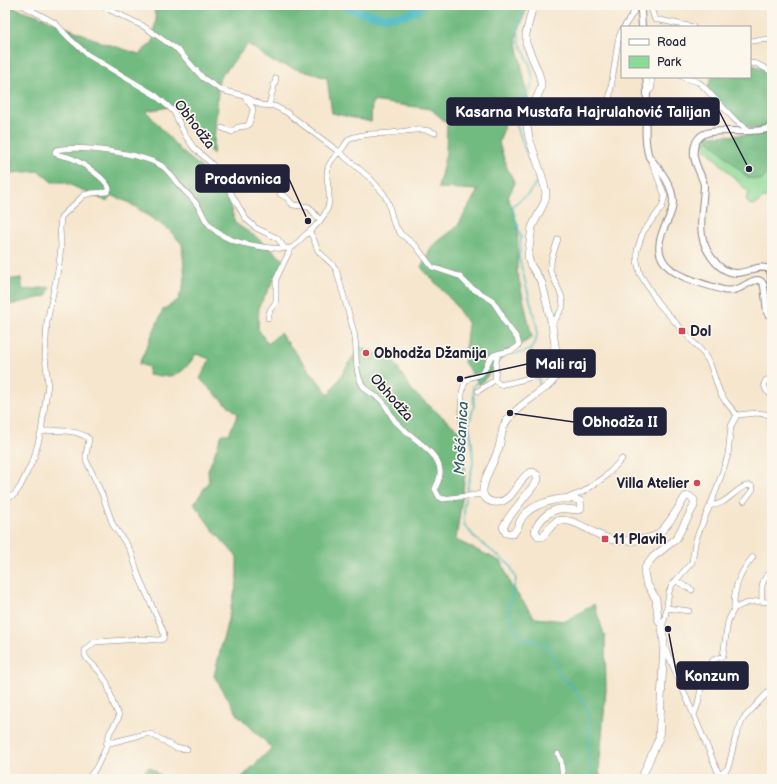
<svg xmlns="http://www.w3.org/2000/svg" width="777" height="784" font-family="'Balsamiq Sans',sans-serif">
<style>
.green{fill:#8cda98;stroke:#577e6a}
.forest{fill:#71ba80;stroke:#4a6e5e}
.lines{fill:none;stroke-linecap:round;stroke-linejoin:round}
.stream{stroke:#4ab9c0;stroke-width:1.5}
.river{stroke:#4ab9c0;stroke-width:8}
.minor-casing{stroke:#8c8484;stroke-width:6}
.tertiary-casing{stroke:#8c8484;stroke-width:8}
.secondary-casing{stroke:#8c8484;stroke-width:8}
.minor{stroke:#fff;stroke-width:5}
.tertiary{stroke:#fff;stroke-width:6}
.secondary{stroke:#fff;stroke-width:7}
.poi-dot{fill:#d1495b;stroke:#fbf7ec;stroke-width:1.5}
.labels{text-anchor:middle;stroke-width:3.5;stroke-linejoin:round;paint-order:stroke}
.street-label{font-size:14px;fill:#22223b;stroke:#fbf7ec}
.poi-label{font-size:14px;font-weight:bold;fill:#22223b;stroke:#fbf7ec;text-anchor:start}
.water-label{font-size:15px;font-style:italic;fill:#325e70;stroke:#fbf7ec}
.leader{fill:none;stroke:#22223b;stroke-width:1.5}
.callout-dot{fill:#22223b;stroke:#fbf7ec;stroke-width:1.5}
.callout{fill:#22223b;stroke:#22223b;stroke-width:1.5}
.callout-label{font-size:15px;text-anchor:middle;font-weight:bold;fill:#fff}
</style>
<rect width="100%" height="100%" fill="#fbf7ec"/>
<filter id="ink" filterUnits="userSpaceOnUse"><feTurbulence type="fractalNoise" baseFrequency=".025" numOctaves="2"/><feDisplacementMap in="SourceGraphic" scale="8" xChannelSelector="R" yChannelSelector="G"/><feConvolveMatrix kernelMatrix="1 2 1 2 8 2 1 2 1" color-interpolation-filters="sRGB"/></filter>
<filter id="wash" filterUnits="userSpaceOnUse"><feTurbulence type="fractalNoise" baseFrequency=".012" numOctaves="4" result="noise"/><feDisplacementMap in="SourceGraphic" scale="16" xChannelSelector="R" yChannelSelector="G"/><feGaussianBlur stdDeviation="0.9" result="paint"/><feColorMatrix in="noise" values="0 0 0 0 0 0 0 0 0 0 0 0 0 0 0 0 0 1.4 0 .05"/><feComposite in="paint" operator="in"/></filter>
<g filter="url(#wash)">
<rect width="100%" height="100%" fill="#f6e6ce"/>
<path class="green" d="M772 136V198H763L756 204 750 205 746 199 749 193 702 145 705 141 752 139Z"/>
<path class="forest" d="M5 5 37 15 104 43 139 54 153 42 156 19 153 5H528L516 38 529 103 507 117 499 143 507 168 515 183 508 197 518 225 517 271 532 338 507 352 480 385 464 362 468 324 454 303 421 267 432 246 457 227 478 190 438 188 446 154 447 123 431 109 372 101 371 122 332 113 327 78 273 62 248 44 219 79 213 154 169 107 146 111 181 151 212 176 229 202 235 223 256 237 285 261 259 306 258 329 268 344 280 333 329 395 359 347 392 359 413 392 465 436V475L456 540 502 562 510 584 535 618 566 621 594 604 605 637 606 690 599 771 601 779H240L272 748 238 715 214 676 237 583V557L213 530 194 504 209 481 208 471 222 434H229L238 414 216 395 200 379 210 359 196 354C181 377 174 378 148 375L149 367 139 364 163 310 178 300 182 290 185 278 182 244 169 230 128 202 113 196 106 201 64 182H52L39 171 11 173 5 176Z
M750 64 772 72V126C765 127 757 130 750 128 739 126 716 97 707 88L712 77H750Z
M772 131V172H770L761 180 748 178 705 136 750 135Z
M21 278 23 290 50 287 47 296 5 306V280Z
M149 767 166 779H135Z"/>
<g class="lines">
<path class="stream" d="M531 349 538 372
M501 355C522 353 539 355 537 327L519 258 521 237 512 206 528 194 537 182 536 172 525 150 514 117 519 104 531 88 533 80 530 65 519 41 518 24 525 5
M488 368 495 360
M538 377 540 388
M466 494 473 463 472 444 469 424 474 405 473 387 482 375
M465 498 464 506V524L475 538 510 565 516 579 509 607 513 625 521 638 548 645 560 677 572 685 586 706 591 722 588 746 591 779"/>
<path class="river" d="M343 5C367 16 401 25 423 5"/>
</g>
</g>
<g filter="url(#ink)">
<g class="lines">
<defs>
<path id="minor" d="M22 5 55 23 70 39 88 55 155 95 169 107 174 112 185 135 194 148 212 164 224 181 246 219 256 228 277 238 285 248
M100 5 143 26 178 50 203 78 221 90 244 96 261 105 274 106 286 112 339 152 370 178 384 194 388 202 394 224 401 234 416 246 432 267 459 276 470 287 492 300 502 315 504 321 517 338 519 345C513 353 502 351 494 355 488 358 487 368 482 373 478 377 472 375 468 379 459 386 462 412 461 423
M650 5 655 20H660L693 27
M624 27 637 7 642 5
M750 41 772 39
M750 63 757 64 772 72
M682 77 698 82 702 85 736 121 750 131
M647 93 652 88V77
M269 105 276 78
M604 116 610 95 618 41 620 34 622 30
M222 128 232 132 238 127 247 126 249 124 253 110 252 107 246 99
M650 158 665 196 662 207 643 232 637 250V261L640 274 658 303 704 354 710 364 720 393 726 402 737 415 731 426 728 455 716 491 698 534 695 543 692 562 672 585 669 592 665 618 662 626
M280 194 287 198 293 205 309 207 320 220
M310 233C316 240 315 248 320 253 326 259 330 261 336 269L354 332C358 350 353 370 363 386 367 392 375 395 380 399 388 406 390 417 398 424 409 436 440 453 440 471 441 477 437 484 435 489L439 497 443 499 483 494
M268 318 270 310 276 302V279L291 248
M552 325 563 307 562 297 550 270 552 257 558 239
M498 354 496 362 495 380 500 385C512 382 541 378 547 367 551 361 552 353 554 346
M772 379 766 380 764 384 766 390 772 396
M478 391 495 380
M737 415 757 413 772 415
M41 432C52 429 80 430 89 439L86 455V460L102 494 113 525 127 545 132 554 139 577 162 628 164 634 163 639 159 640 141 639 95 642 85 650V655L87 659 99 671 107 683 113 703 119 716 118 719 110 732 105 750 96 768 88 779
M567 498 583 492 605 477 622 459
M5 500 15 494 20 487 34 458 41 432 48 384 45 356 47 322 59 265 61 246 60 228 61 217 84 195 92 193 107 192 109 189C107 179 81 162 71 158 66 156 61 156 56 154L55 152 56 150C80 145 141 153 162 166 168 170 173 178 178 184 184 191 193 198 198 206 202 211 203 217 207 222 219 238 238 243 257 246 266 248 281 249 290 248 296 247 299 240 304 236 313 229 324 219 328 207 333 192 322 177 330 163 333 158 338 153 342 149 345 145 347 140 351 138 363 133 378 134 390 133 405 132 421 126 435 133
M710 505C726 508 740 481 752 486L753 489 744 501
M676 581 692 590
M762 601C762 591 760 582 768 575H772
M667 608 689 611
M734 609C733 589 740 572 753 557
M664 645 721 779
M694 715 698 704 701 688 711 663 713 660 723 656 728 621 734 609C745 602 760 599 772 603
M106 744 145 734H151L176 748 187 749
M558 754 561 761 563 779
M720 775 727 769 729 765 735 739 743 719 772 688"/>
<path id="tertiary" d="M642 27 641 11 642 5
M646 77C650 103 641 132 649 157 660 170 673 185 673 202 673 214 666 222 662 233 647 273 696 281 723 290 728 291 732 291 737 289 745 287 759 272 764 286L767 312 768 314 772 311
M772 128C764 130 756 131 747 131 736 132 714 129 704 134 696 138 693 147 694 156 695 166 702 175 704 185 703 216 693 238 717 264 722 269 728 273 736 273 746 274 758 264 769 269L771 275 772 299"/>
<path id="secondary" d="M533 5 526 34V43L539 74 541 83V88L534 104 527 127 529 138 541 173 546 192 545 201 532 227 528 256 530 264 542 283 552 325 558 365 555 378 550 384C537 395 519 405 508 419 501 427 502 437 499 447 496 460 481 481 483 493 484 498 489 502 494 502 513 506 519 473 533 472L537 475 538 480 509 517 503 527 506 533 513 534C519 528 519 519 526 513 536 503 567 494 580 501L581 508 579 510C573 510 565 508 559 509 548 511 538 521 535 531L538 536 541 537 543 536 556 521C568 518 578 524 588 529 595 533 602 537 610 539 621 542 649 541 658 534 669 525 677 510 685 497L689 496 694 500V506L676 539 653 557 645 568 644 572 646 582 656 599 658 619 662 626 664 644 659 738 641 779"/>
</defs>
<use href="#minor" class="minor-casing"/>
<use href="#tertiary" class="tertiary-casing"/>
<use href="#secondary" class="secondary-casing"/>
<use href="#minor" class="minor"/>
<use href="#tertiary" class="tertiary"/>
<use href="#secondary" class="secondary"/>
</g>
</g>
<g class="poi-dot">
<rect x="678" y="327" width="8" height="8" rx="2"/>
<circle cx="366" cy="353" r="4"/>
<circle cx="697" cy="483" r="4"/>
<rect x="601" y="535" width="8" height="8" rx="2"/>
</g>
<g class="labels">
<g class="street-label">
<text transform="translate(195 124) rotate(53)" y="5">Obhodža</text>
<text transform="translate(392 397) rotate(49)" y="5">Obhodža</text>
</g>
<g class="poi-label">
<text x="690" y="336">Dol</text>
<text x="374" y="358">Obhodža Džamija</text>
<text x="689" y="488" text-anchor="end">Villa Atelier</text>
<text x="613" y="544">11 Plavih</text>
</g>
<g class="water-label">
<text transform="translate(461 438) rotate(-87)" y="5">Mošćanica</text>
</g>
</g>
<path class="leader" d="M749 169L719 111M308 221L289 179M460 379L527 364M510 413L574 422M668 629L677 676"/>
<g class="callout-dot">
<circle cx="749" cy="169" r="4"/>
<circle cx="308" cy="221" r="4"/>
<circle cx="460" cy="379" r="4"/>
<circle cx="510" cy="413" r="4"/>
<circle cx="668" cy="629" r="4"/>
</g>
<g class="callout">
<rect x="447" y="98" width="272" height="27" rx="4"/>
<rect x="196" y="165" width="93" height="27" rx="4"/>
<rect x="527" y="350" width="68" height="27" rx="4"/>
<rect x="574" y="408" width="92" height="27" rx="4"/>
<rect x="677" y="662" width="71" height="27" rx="4"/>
</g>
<g class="callout-label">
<text x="583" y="117">Kasarna Mustafa Hajrulahović Talijan</text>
<text x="243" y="184">Prodavnica</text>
<text x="561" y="369">Mali raj</text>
<text x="620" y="427">Obhodža II</text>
<text x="712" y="681">Konzum</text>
</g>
<rect width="777" height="784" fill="none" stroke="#fbf7ec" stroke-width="20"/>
<rect x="621" y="26" width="130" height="52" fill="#fbf7ec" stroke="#a4a2a5"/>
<rect x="629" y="39" width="20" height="6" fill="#ffffff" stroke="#a4a2a5"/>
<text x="657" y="46" font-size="12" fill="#22223b">Road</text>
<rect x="629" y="56" width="20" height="12" fill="#8cda98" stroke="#a4a2a5"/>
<text x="657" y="66" font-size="12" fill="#22223b">Park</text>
</svg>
